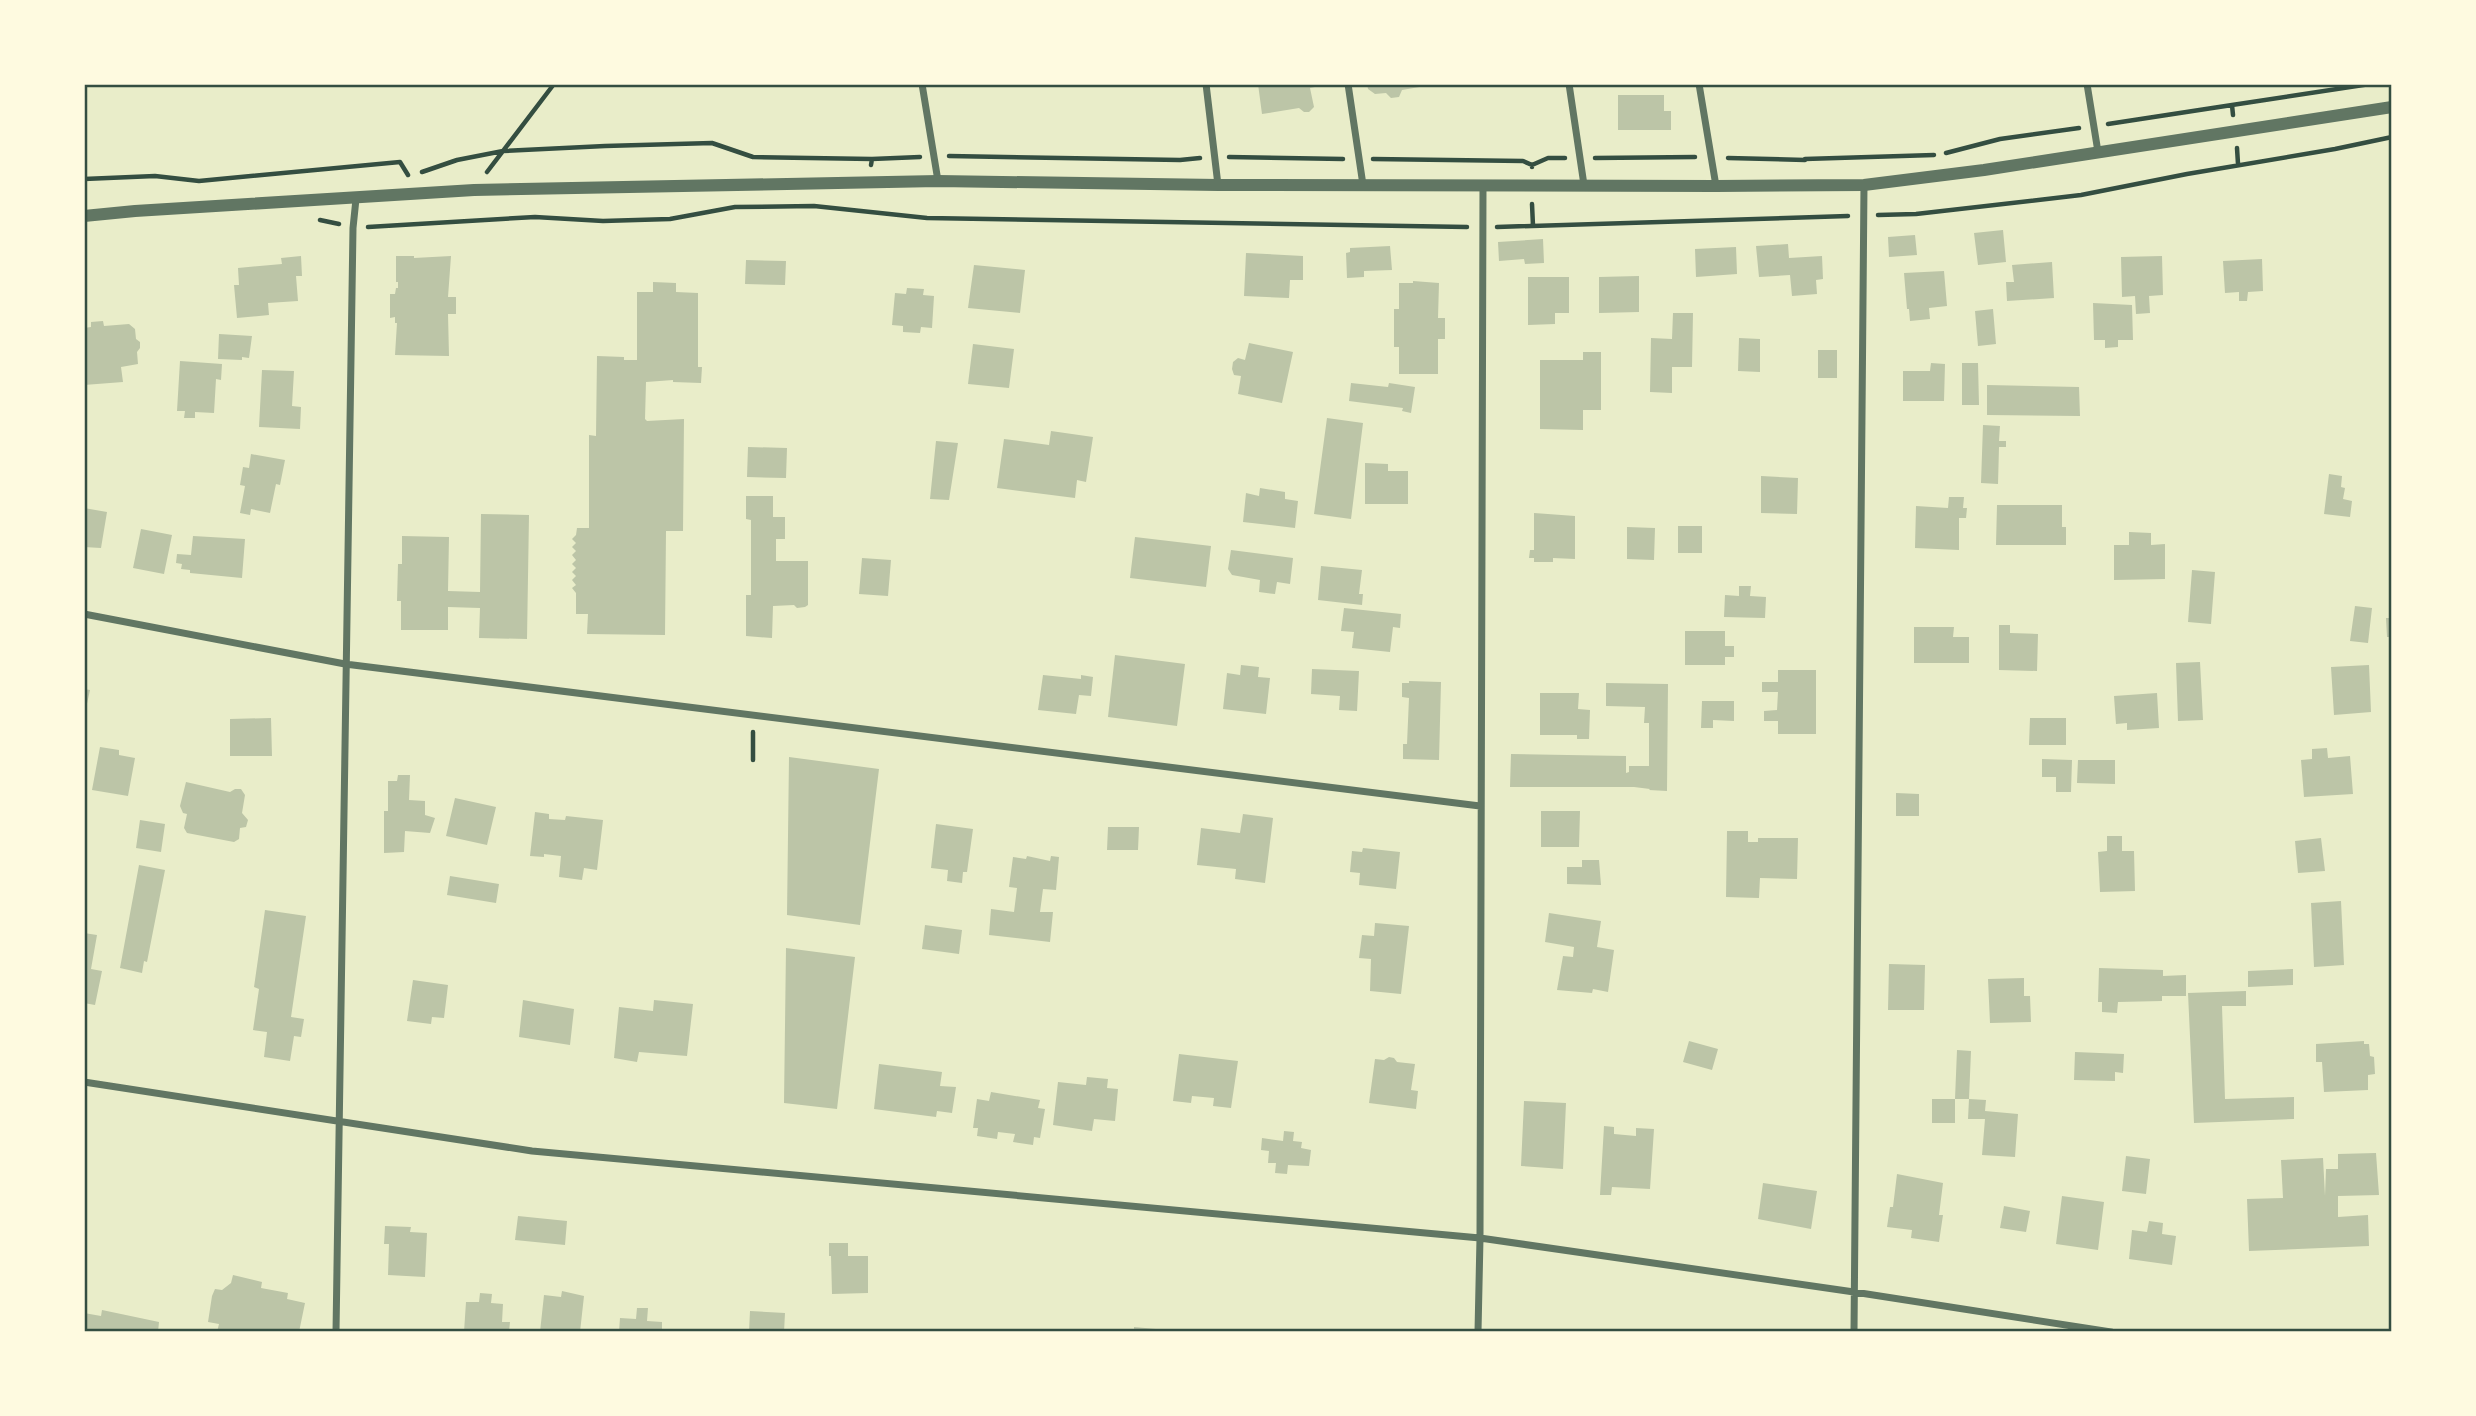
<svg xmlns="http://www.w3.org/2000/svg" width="2476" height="1416" font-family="Commissioner,sans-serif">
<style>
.building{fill:#bcc5a7}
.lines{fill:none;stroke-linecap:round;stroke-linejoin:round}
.path{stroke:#344e41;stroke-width:4.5}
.minor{stroke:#617663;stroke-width:7}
.tertiary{stroke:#617663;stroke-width:12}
.neatline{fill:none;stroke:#344e41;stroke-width:2.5}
</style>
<rect width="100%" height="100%" fill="#e9edc9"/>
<path class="building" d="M1258 84H1314L1315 87 1310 88 1314 107 1309 112H1304L1299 108 1262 114Z
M1367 84H1431V85L1402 90 1399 97 1391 98 1386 93 1375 94 1368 89Z
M1618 95H1664V111H1671V130H1618Z
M2003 230 2006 262 1978 265 1974 233Z
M1915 235 1917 255 1889 257 1888 237Z
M1543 239 1544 263 1525 264 1524 259 1499 261 1498 242Z
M1788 244 1789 258 1822 256 1823 279 1816 280 1817 294 1792 296 1790 275 1759 277 1756 246Z
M1390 246 1392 270 1364 271V277L1347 278 1346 253 1350 252V248Z
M1736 247 1737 274 1696 277 1695 249Z
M1246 253 1303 256V280H1290L1289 298 1244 296Z
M301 256 302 276H296L298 301 268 303 269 315 237 318 234 285H239L238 268 282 264 281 258Z
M396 256H414V258L451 256 448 297H456V314H448L449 356 395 355 397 323H395V317L390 318V294H395L396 288H398V282H396Z
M2162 256 2163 295 2149 296 2150 313 2136 314 2135 296 2122 297 2121 257Z
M2262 259 2263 291 2248 292 2247 301H2239V292L2225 293 2223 261Z
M746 260 786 261 785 285 745 284Z
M2052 262 2054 298 2007 301 2006 282H2014L2012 265Z
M974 265 1025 270 1020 313 968 308Z
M1944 271 1947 306 1929 308 1930 319 1910 321 1909 309H1907L1904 273Z
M1639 276V312L1599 313V277Z
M1528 277H1569V313H1555V324L1528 325Z
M1413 281 1439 283 1438 318H1445V339H1438V374H1399V347H1394V309H1399V283H1413Z
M653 282 676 283V292L698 293V367H702L701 383 673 382V380L646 382 645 419 647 421 684 419 683 531H666L665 635 587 634 588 614H576V593L572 588 576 585 572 580 576 576 572 572 576 568 572 564 576 560 572 555 576 551 572 547 576 543 572 539 576 535 577 528H589V435L596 436 597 356 624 357V360H637V292H653Z
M907 288 924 289 923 295 934 296 932 328 921 327 920 333 903 332V326L892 325 895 293 906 294Z
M2093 303 2132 305 2133 340H2118V347L2105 348V340H2094Z
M1993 309 1996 344 1978 346 1975 311Z
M1673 313H1693L1692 367H1672V393L1650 392 1651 338 1672 339Z
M103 321 104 326 129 324 135 329 136 339 140 342V348L137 352 138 364 121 367 123 382 84 385V328L91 327V322Z
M219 334 252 336 249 358 242 357V360L218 359Z
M1739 338 1760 339V372L1738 371Z
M1249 343 1293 352 1282 403 1238 394 1241 376 1234 375 1232 369 1233 362 1238 358 1245 360Z
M973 344 1014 349 1009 388 968 384Z
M1818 350H1837V378H1818Z
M1583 352H1601V410H1583V430L1540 429V360H1583Z
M180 361 222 364 221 380 216 379 214 413 195 412V418H184L185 411H177Z
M1931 363 1945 364 1944 401H1903V371H1930Z
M1962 363H1978L1979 405H1962Z
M262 370 294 371 292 406 301 407 300 429 259 427Z
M1351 383 1388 387 1389 383 1415 387 1411 413 1402 411 1403 408 1349 401Z
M1987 385 2079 387 2080 416 1987 415Z
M1327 418 1363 423 1351 519 1314 514Z
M1983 425 2000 426 1999 441H2006V447H1999L1998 484 1981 483Z
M1051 431 1093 437 1086 482 1077 480 1075 498 997 488 1004 439 1049 445Z
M936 441 958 443 949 500 930 499Z
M748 447 787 448 786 478 747 477Z
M251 454 285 460 280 485 276 484 270 513 251 509 250 515 240 513 245 486 240 485 243 467 249 468Z
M1365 463 1388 464V471H1408V504H1365Z
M2329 474 2342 476 2341 487 2345 488 2343 499 2352 501 2350 517 2324 514Z
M1761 476 1798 478 1797 514 1761 513Z
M1260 488 1285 492V499L1298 501 1295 528 1243 522 1246 493 1259 496Z
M746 496H773V517H785V539H776V561H808V605L805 607 797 608 794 605 773 606 772 638 746 636V595H751V520L746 519Z
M1949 497H1964L1963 508H1967L1966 518H1959V550L1915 548 1916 506 1948 508Z
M1997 505H2062V527H2066V545H1996Z
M84 508 107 512 101 548 84 547Z
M1534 513 1575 516V559L1553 558V562H1534V558H1529L1530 550H1534Z
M481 514 529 515 527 639 479 638 480 608 448 607V630H401V601H397L398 564H402V536L449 537 448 591 480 592Z
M1678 526H1702V553H1678Z
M1627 527 1655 528 1654 560 1627 559Z
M141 529 172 535 164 574 133 568Z
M2129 532 2151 533V545L2165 544V579L2114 580V545H2129Z
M193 536 245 539 242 578 190 573V570L181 569 182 564 176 563 177 554 191 555Z
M1135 537 1211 546 1206 587 1130 578Z
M1231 550 1293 558 1290 584 1277 582 1275 594 1259 592 1260 580 1232 575 1228 569Z
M862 558 891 560 888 596 859 594Z
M1321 566 1362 570 1359 594H1363L1362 605 1318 600Z
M2192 570 2215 572 2211 624 2188 622Z
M1739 586H1751L1750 596 1766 597 1765 618 1724 617 1725 595 1739 596Z
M2355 606 2372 608 2368 643 2350 641Z
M1344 608 1401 614 1400 628 1393 627 1390 652 1352 648 1354 632 1341 631Z
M2386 618H2392V637H2387Z
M1999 625H2010V633L2038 634 2037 671 1999 670Z
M1914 627H1954L1953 637H1969V663H1914Z
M1685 631H1725V646H1734V657H1725V665H1685Z
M1115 655 1185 664 1177 726 1108 717Z
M2200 662 2203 720 2178 721 2176 663Z
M1241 665 1259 667 1258 677 1270 678 1266 714 1223 709 1227 673 1240 675Z
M2369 665 2371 712 2334 715 2331 667Z
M1312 669 1359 671 1357 711 1339 710 1340 696 1311 694Z
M1778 670H1816V734H1778V721H1764V711L1777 710 1778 692H1762V682H1778Z
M1043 675 1081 679V675L1093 677 1091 696 1079 695 1076 714 1038 710Z
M1409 681 1441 682 1439 760 1403 759V744H1407L1409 698 1402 697V683H1409Z
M1606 683 1668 684 1667 791 1649 790 1650 789 1634 787H1510L1511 754 1626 756V773L1629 772V766H1649V723H1644L1645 707 1606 706Z
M84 689 90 690 85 713H84Z
M1540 693H1579L1578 709 1590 710 1589 739H1577V735H1540Z
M2157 693 2159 728 2127 730V723L2116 724 2114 696Z
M1702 701H1734V721L1713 720V728H1701Z
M271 718 272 756H230V719Z
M2030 718H2066V745H2029Z
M100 747 119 750V755L135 758 128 796 92 790Z
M2327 748 2328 758 2350 756 2353 794 2304 797 2301 760 2312 759V749Z
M789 757 879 769 860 925 787 915Z
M2042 759 2072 760 2071 792H2056V777H2042Z
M2078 760H2115V784L2077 783Z
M398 775H410L409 800 425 801V815L435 818 430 833 405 831 404 852 384 853V811H388V781H397Z
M186 782 230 792 235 789H241L245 795 242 813 248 820 246 827 240 828 239 839 234 842 187 833 184 828 187 814 183 813 180 806Z
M1896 793 1919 794V816H1896Z
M455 798 496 807 487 845 446 836Z
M1541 811H1580L1579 847H1541Z
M535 812 549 814V819L565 820 566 816 603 820 597 870 584 868 582 880 559 877 561 856 544 854V857L530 856Z
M1243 814 1273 818 1265 883 1235 879 1236 869 1197 865 1201 828 1240 833Z
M140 820 165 824 161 852 136 848Z
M936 824 973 829 967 872H963L962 883 947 881 948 870 931 868Z
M1108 827H1139L1138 850H1107Z
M1727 831H1748V842H1758V838H1798L1797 879 1760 878 1759 898 1726 897Z
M2107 836H2122V851H2134L2135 891 2100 892 2098 852 2107 851Z
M2321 838 2325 871 2298 873 2295 841Z
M1363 848 1400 852 1396 889 1359 885 1360 873 1350 872 1352 851 1362 852Z
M1027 856 1050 861 1051 856 1059 857 1056 890 1043 889 1040 912H1053L1050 942 989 935 991 909 1014 912 1017 888 1009 887 1013 857 1026 859Z
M1582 860H1599L1601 885 1567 884V867H1582Z
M139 865 165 870 147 962 144 961 142 973 120 968Z
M450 876 499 884 496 903 447 895Z
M2341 901 2344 965 2314 967 2311 903Z
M265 910 306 916 291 1017 304 1019 301 1037 294 1036 290 1061 264 1057 267 1032 253 1030 259 989 254 987Z
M1549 913 1601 921 1597 947 1614 950 1608 992 1593 989 1592 993 1557 990 1563 956 1573 957 1574 947 1545 942Z
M1375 923 1409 926 1401 994 1370 991 1371 959 1359 958 1362 935 1374 936Z
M925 925 962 930 959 954 922 949Z
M84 933 97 935 91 969 102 971 95 1005 84 1003Z
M786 948 855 957 837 1109 784 1103Z
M1889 964 1925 965 1924 1010H1888Z
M2099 968 2163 970V976L2186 975V996H2162V1001L2118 1002 2117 1013 2102 1012V1002H2098Z
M2293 969V985L2248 987V971Z
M2024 978V996H2030L2031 1022 1990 1023 1988 979Z
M413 980 448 985 444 1018 432 1017 431 1024 407 1021Z
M2246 991V1006H2222L2225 1099 2294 1097V1119L2194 1123 2188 993Z
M523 1000 574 1009 570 1045 519 1037Z
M654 1000 693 1004 687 1056 639 1052 637 1062 614 1058 619 1007 653 1011Z
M1689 1041 1718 1049 1712 1070 1683 1062Z
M2364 1041V1044H2369L2370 1056 2374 1057 2375 1074 2368 1075V1090L2324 1092 2322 1062H2316V1044Z
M1957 1050 1971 1051 1969 1099H1955Z
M2075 1052 2124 1054 2123 1073 2115 1072V1081L2074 1080Z
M1179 1054 1238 1061 1231 1108 1213 1106 1214 1098 1192 1096 1191 1103 1173 1101Z
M1389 1057 1394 1058 1397 1062 1415 1064 1411 1090 1418 1091 1416 1109 1369 1103 1375 1059 1384 1060Z
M879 1064 942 1072 940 1086 956 1087 952 1113 937 1111 936 1117 874 1109Z
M1087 1077 1108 1079 1107 1088 1118 1089 1115 1121 1094 1119 1092 1131 1053 1125 1058 1082 1086 1085Z
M991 1092 1040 1100 1038 1108 1045 1109 1040 1138 1034 1137 1033 1145 1013 1142 1015 1134 998 1132 997 1139 977 1136 978 1128H973L977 1099 989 1101Z
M1932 1099H1955V1123H1932Z
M1969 1099 1986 1100 1985 1111 2018 1114 2015 1157 1982 1155 1985 1119H1968Z
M1524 1101 1566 1103 1563 1169 1521 1166Z
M1604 1126 1614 1127V1134L1636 1136V1128L1654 1129 1650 1189 1612 1187 1611 1195H1600Z
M1284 1131 1294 1132 1293 1141 1302 1142 1301 1148 1311 1150 1309 1166 1288 1165 1287 1174 1275 1173 1276 1163H1268L1269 1151 1261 1150 1262 1138 1283 1141Z
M2376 1153 2379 1195 2338 1196V1217L2368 1215 2369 1246 2249 1251 2247 1199 2283 1198 2281 1160 2323 1158 2325 1196 2326 1169H2338V1154Z
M2126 1156 2150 1159 2146 1194 2122 1191Z
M1897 1174 1943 1183 1939 1215H1943L1939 1242 1911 1238 1912 1230 1887 1227 1890 1207H1893Z
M1763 1183 1817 1191 1811 1229 1758 1219Z
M2062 1196 2104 1202 2098 1250 2056 1244Z
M2004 1206 2030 1211 2026 1232 2000 1228Z
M518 1216 567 1221 565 1245 515 1240Z
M2149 1221 2163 1223 2162 1234 2176 1236 2172 1265 2129 1259 2132 1230 2147 1232Z
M385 1226 411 1227 410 1232 427 1233 425 1277 388 1275 389 1244H384Z
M829 1243H848V1256H868V1293L832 1294 831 1256H829Z
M233 1275 262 1282 261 1288 288 1293 287 1299 305 1303 299 1332 281 1330 280 1332H261L246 1329V1332H217L219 1324 208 1322 212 1296 215 1289 222 1290 231 1283Z
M562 1291 584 1296 580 1332H540L544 1295 561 1297Z
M480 1293 492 1294 491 1303 503 1304 502 1322H510L509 1332H464L466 1302H479Z
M637 1308H648L647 1321 662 1322V1332H619L620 1318 636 1319Z
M102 1310 159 1322 158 1332H84V1313L101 1316Z
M750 1311 785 1313 784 1332H749Z
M1134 1327 1156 1329 1155 1332H1134Z"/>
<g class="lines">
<path class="path" d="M2233 115 2232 105 2370 84
M2108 124 2232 105
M2237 148 2238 164
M1946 153 2000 139 2079 128
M949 156 1180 160 1200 158
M1229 157 1343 159
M1595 158 1695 157
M1728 158 1805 160
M1373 159 1523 161 1532 165
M1805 159 1934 155
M871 165 872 159 920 157
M1532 167V165L1548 158H1565
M422 172 457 160 503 151 605 146 712 143 753 157 872 159
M487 172 554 84
M84 179 155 176 199 181 400 162 408 175
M1532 204 1533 226
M1878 215 1916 214 2081 195 2187 174 2335 149 2392 137
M320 220 339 224
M368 227 535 217 603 221 670 219 735 207 814 206 927 218 1467 227
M1497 227 1848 216
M753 760V732"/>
<path class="minor" d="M922 84 938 181
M1206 84 1218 185
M1348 84 1363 185
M1569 84 1584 185
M1699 84 1716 186
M2087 84 2098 152
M84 614 345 664 1480 806
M84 1082 532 1151 1480 1238 1854 1292 2111 1332
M336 1332 353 228 356 199
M1478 1332 1480 1238 1483 185
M1854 1332 1864 185"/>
<path class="tertiary" d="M84 216 135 211 474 190 938 181 1218 185 1716 186 1864 185 1984 170 2392 107"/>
</g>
<rect width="2476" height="1416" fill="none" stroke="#fefae0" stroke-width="172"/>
<rect x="86" y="86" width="2304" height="1244" class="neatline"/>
</svg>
